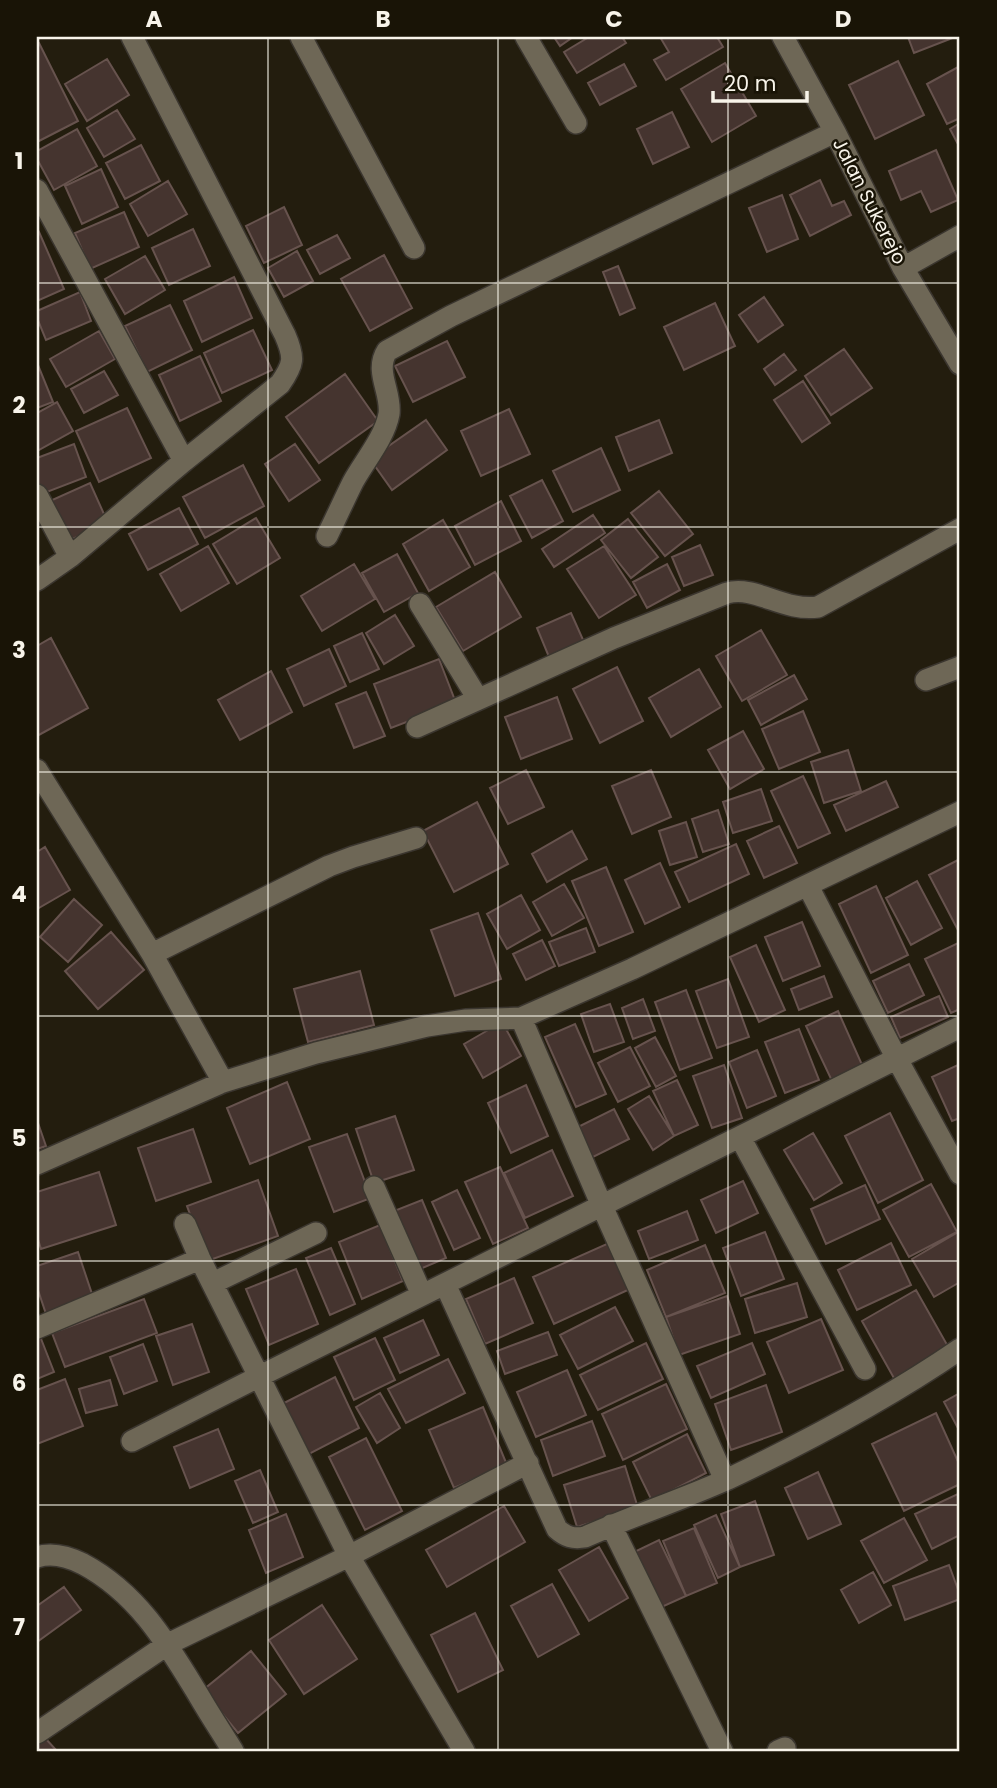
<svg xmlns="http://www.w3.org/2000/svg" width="997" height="1788" font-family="Poppins,sans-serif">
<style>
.building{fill:#45342f;stroke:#67534e;stroke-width:2}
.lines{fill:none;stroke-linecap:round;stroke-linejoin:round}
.minor-casing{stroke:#3b362f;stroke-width:24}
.minor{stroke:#6e6756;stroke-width:21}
.grid{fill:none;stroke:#f8f4ea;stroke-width:2;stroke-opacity:0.55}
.labels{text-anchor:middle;stroke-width:5;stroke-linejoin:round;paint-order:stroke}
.street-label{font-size:19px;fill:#f8f4ea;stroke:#191406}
.neatline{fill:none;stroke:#f8f4ea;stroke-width:2.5}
.grid-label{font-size:23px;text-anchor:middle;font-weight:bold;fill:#f8f4ea}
</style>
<rect width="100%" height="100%" fill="#231d0e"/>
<path class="building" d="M554 37H573L560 46Z
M589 37H622L626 43 577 73 564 52Z
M660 37H717L723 47 666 80 654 60 669 52Z
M908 37H955L914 53Z
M39 43 78 121 37 142V44Z
M107 59 129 95 87 121 65 84Z
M898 61 924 115 875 139 849 85Z
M725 63 756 116 712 142 681 89Z
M624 64 636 86 600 105 588 83Z
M960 66V118L947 124 927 84Z
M117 110 135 139 104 157 87 128Z
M672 112 689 147 653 164 637 129Z
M960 123V148L950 129Z
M77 129 97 166 54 190 37 159V151Z
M141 145 160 181 125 199 106 163Z
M936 150 958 200 931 212 921 191 901 200 889 171Z
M101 169 118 207 82 224 65 186Z
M820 180 832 206 844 201 851 215 810 236 790 195Z
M168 181 187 214 148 236 130 204Z
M782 195 798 239 767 252 749 208Z
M284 207 302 245 264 263 246 226Z
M124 212 139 247 90 269 75 233Z
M193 229 210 266 169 285 152 248Z
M39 232 64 289 37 301V234Z
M337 235 350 258 320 274 307 250Z
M297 251 313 281 284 297 268 268Z
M384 255 412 308 370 331 341 279Z
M145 256 165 290 125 314 105 279Z
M618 266 635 308 620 315 603 272Z
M234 277 252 318 202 342 184 301Z
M80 292 91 321 46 340 37 318V311Z
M764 297 783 325 758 342 739 315Z
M715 303 735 346 684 370 664 327Z
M170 305 192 350 147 372 125 326Z
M253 330 272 370 222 393 204 353Z
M99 331 115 359 66 387 50 359Z
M447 341 465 377 413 402 395 366Z
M844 349 872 388 831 415 805 376Z
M784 354 796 370 775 385 764 369Z
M200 356 221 401 180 421 159 375Z
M37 365H38L53 402 37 408Z
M104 371 118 395 84 413 71 389Z
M345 374 378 421 319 463 286 417Z
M803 381 830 423 802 442 774 400Z
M57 402 73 431 37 451V413Z
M127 408 151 458 99 482 76 431Z
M509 409 530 454 481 476 461 431Z
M426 420 447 450 392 490 370 459Z
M659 420 672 453 629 471 616 437Z
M74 444 86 477 39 495 37 489V458Z
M295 444 320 480 289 501 265 464Z
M601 448 620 490 573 512 553 471Z
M243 465 264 506 205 538 183 497Z
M542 480 563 521 532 538 510 496Z
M90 483 108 523 68 541 50 501Z
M659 491 693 534 665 556 631 513Z
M501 501 521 541 475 565 455 526Z
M179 508 198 544 148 570 129 534Z
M593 515 605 533 554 567 542 549Z
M256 518 280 558 237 584 213 544Z
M628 519 658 557 631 578 601 540Z
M443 520 470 567 429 591 403 544Z
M700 545 713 575 684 586 672 557Z
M208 546 229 583 181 611 160 574Z
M604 546 636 595 599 618 567 569Z
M397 554 418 593 384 612 362 573Z
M354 564 375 599 322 631 301 596Z
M667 564 680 590 647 608 633 582Z
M495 572 521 617 463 651 436 607Z
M571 613 584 642 549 657 537 628Z
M395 615 414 646 384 664 366 633Z
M761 630 787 675 742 701 716 656Z
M362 633 379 669 350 682 334 646Z
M51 638 88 708 37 736V646Z
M329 649 346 686 304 706 287 669Z
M439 659 456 703 391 728 374 684Z
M617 667 643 721 600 743 573 689Z
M699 669 721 707 671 737 649 698Z
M271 671 292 712 240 740 218 700Z
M794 675 807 699 761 725 748 700Z
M366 692 385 736 354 748 336 704Z
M557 697 572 739 521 759 505 717Z
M803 711 820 752 779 769 762 729Z
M743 731 764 769 730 789 708 750Z
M848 750 861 791 824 803 811 762Z
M526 770 544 807 508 824 490 788Z
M651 770 671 817 632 834 612 786Z
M803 776 830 833 798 848 771 791Z
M886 781 898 807 846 831 834 805Z
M761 789 772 821 733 833 723 802Z
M477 802 508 864 454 892 423 831Z
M718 810 729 844 703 852 692 819Z
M686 822 697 857 670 865 659 831Z
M779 826 797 863 764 878 747 841Z
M572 831 587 859 547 882 532 854Z
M736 844 749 874 689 902 675 872Z
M45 847 70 890 37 909V852Z
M960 859V931L959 932 929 875Z
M660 863 680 907 645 924 625 880Z
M606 867 633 932 599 946 572 881Z
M917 881 942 928 911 945 886 898Z
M564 884 584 918 552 936 533 902Z
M876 886 908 955 871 973 839 904Z
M521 895 540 930 507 949 487 914Z
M74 899 102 925 68 962 40 937Z
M478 913 501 979 455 996 431 930Z
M802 922 820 966 783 981 765 937Z
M586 928 595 952 559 966 549 942Z
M111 932 144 970 98 1009 65 971Z
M542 940 555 966 526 980 513 954Z
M958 943 960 948V1009L951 1013 925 959Z
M756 945 785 1010 759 1022 730 957Z
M909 964 924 995 888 1013 873 981Z
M360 971 374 1025 308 1042 294 989Z
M824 976 832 997 799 1010 791 989Z
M728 979 749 1037 717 1048 696 991Z
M686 990 712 1058 680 1070 655 1002Z
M939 996 948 1017 900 1038 891 1017Z
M643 999 655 1031 633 1039 622 1008Z
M610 1004 624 1042 594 1052 581 1014Z
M838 1011 863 1067 832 1081 806 1026Z
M502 1022 521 1056 483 1078 464 1044Z
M575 1024 606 1094 576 1107 545 1037Z
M799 1029 819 1080 785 1093 765 1042Z
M655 1037 676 1076 656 1087 635 1048Z
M630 1047 650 1086 618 1102 598 1063Z
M757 1050 776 1096 747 1108 729 1062Z
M960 1064V1118L952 1121 932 1077Z
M724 1065 742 1118 712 1128 693 1076Z
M677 1080 698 1125 674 1136 653 1091Z
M287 1082 310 1139 250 1164 227 1108Z
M526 1085 548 1136 511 1153 488 1103Z
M649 1096 674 1136 653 1150 628 1109Z
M614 1109 629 1139 587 1160 572 1130Z
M890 1113 923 1180 878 1203 845 1136Z
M395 1116 414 1170 374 1183 356 1129Z
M37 1120 46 1146 37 1149Z
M193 1129 211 1182 156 1201 138 1148Z
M813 1133 842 1183 814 1200 784 1150Z
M347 1134 371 1198 334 1212 309 1147Z
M552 1150 573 1196 525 1218 504 1173Z
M500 1167 528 1228 493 1244 465 1182Z
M99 1172 116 1225 41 1249 37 1236V1192Z
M258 1180 278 1236 207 1261 187 1206Z
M743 1181 758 1213 716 1233 701 1200Z
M931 1184 957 1232 909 1257 883 1210Z
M865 1185 880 1219 826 1244 811 1209Z
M457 1190 480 1238 454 1250 432 1202Z
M422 1200 446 1258 413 1272 389 1213Z
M687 1211 698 1240 649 1259 638 1231Z
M380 1225 403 1281 362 1299 339 1242Z
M960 1231V1282L934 1297 912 1259Z
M765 1232 784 1279 741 1296 723 1248Z
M609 1243 630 1289 554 1324 533 1277Z
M891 1243 911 1285 857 1310 838 1270Z
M705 1245 725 1293 666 1317 647 1270Z
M331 1248 355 1304 330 1315 306 1258Z
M78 1252 94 1300 47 1317 37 1287V1266Z
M296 1269 318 1324 269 1345 246 1289Z
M514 1278 533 1323 485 1344 466 1299Z
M797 1283 807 1317 755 1333 745 1299Z
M916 1290 950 1350 895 1380 862 1321Z
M727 1296 740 1334 679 1355 666 1317Z
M144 1299 157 1333 65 1367 52 1333Z
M615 1307 633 1341 578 1369 560 1335Z
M821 1319 843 1370 789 1393 767 1342Z
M423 1320 439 1355 400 1373 384 1338Z
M192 1324 209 1372 173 1385 156 1336Z
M38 1331 54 1372 37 1379V1332Z
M548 1332 557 1355 505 1374 497 1351Z
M375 1338 395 1380 354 1400 334 1357Z
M646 1343 663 1379 598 1410 580 1375Z
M752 1343 765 1374 711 1398 697 1366Z
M143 1344 157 1381 124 1394 110 1357Z
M448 1359 465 1393 406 1423 388 1389Z
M567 1370 586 1415 536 1437 517 1392Z
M335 1377 359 1428 309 1454 284 1403Z
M65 1379 83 1426 37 1444V1390Z
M110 1380 117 1405 86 1413 79 1389Z
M666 1384 687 1429 623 1460 602 1414Z
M766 1385 782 1432 731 1450 715 1404Z
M380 1393 400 1428 377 1443 356 1407Z
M960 1393V1432L944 1402Z
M483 1407 507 1465 454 1488 429 1430Z
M936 1413 960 1466V1484L904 1511 872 1444Z
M592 1421 605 1456 553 1476 541 1440Z
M218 1429 234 1469 190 1488 174 1447Z
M687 1434 706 1473 652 1501 633 1462Z
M366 1438 402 1511 365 1530 329 1457Z
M625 1466 638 1508 577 1527 564 1485Z
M260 1470 278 1512 253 1523 235 1481Z
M818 1472 841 1524 808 1539 785 1488Z
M960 1493V1535L932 1549 915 1514Z
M755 1501 774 1555 740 1567 721 1514Z
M504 1506 525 1542 447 1587 426 1550Z
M286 1514 303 1557 266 1573 249 1530Z
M716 1515 740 1567 718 1578 694 1525Z
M904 1518 927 1560 884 1583 861 1541Z
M694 1528 717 1583 686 1596 663 1541Z
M659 1540 686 1596 655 1610 628 1555Z
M599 1547 628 1598 589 1621 559 1570Z
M949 1565 960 1595V1599L905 1620 893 1586Z
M873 1572 891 1605 859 1623 841 1590Z
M552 1584 579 1634 538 1657 511 1606Z
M64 1587 81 1610 37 1642V1606Z
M322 1605 357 1659 304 1694 269 1640Z
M475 1613 503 1670 458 1692 431 1635Z
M251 1651 286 1694 238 1733 203 1690Z
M45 1738 57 1751H37V1745Z"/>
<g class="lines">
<defs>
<path id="minor" d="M301 37 414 248
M526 37 576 123
M783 37 835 132 903 268 960 364
M37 190 184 461
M903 268 960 236
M37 495 70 557
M327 536C336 518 344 500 353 482 364 462 385 437 389 414 392 393 374 371 387 351L451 316 835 132
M37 580 70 557 184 461 280 384C294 364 295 358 285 335L132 37
M420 604 478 699
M926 680 960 667
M417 727 614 638 727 593C755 585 784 612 818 607L960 529
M37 770 152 954 223 1082
M808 886 897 1059 960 1174
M152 954 329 866 353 857 416 838
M521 1018 602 1206 725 1480
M740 1137 865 1369
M37 1164 223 1082 316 1053 427 1026 466 1020 521 1018 632 969 960 812
M374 1187 422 1295
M185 1224 200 1259 349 1556 464 1751
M213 1283 316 1233
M445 1284 557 1529C566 1537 573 1539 585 1537 632 1516 681 1500 728 1479 808 1441 887 1399 960 1349
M37 1328 200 1259
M132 1441 260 1376 960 1027
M611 1525 722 1751
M37 1557C53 1552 69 1557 83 1564 139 1594 168 1645 199 1696 210 1715 222 1733 233 1751
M37 1733 168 1644 349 1556 528 1463
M778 1751 785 1748"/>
</defs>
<use href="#minor" class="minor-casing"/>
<use href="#minor" class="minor"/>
</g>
<path class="grid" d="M268 37V1751M498 37V1751M728 37V1751M37 283H960M37 527H960M37 772H960M37 1016H960M37 1261H960M37 1505H960"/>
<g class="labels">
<g class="street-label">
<text transform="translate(870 201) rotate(63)" y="7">Jalan Sukerejo</text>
</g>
</g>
<rect width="997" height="1788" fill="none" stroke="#191406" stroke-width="77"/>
<path d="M713 91v10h94v-10" fill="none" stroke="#f8f4ea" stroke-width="3.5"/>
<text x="724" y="91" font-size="21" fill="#f8f4ea" stroke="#191406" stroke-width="5" paint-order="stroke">20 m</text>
<rect x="38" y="38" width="920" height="1712" class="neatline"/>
<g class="grid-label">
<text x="154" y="27">A</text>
<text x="383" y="27">B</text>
<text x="614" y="27">C</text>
<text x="843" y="27">D</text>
<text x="19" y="169">1</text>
<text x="19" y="413">2</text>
<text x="19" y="658">3</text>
<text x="19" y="902">4</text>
<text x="19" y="1146">5</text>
<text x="19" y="1391">6</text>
<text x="19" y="1635">7</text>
</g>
</svg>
